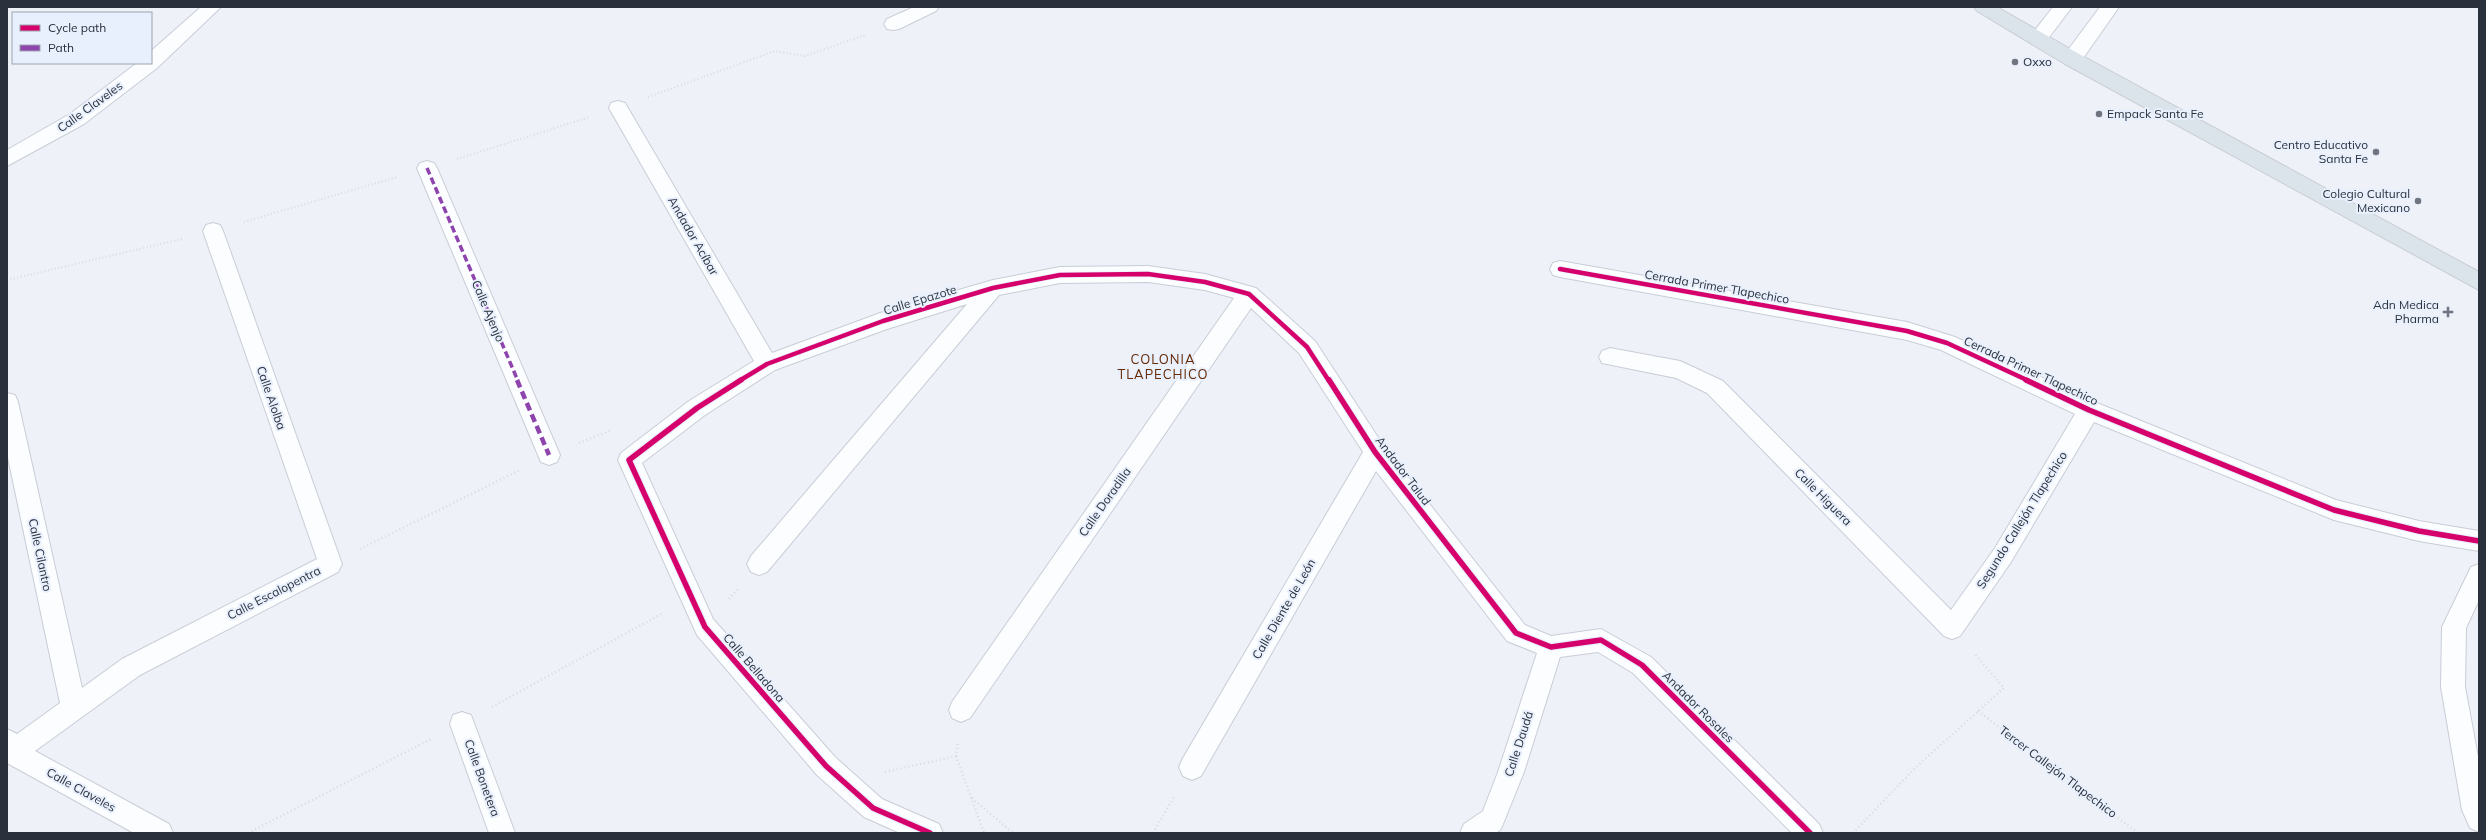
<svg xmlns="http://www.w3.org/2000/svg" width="2486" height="840" font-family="Mulish,sans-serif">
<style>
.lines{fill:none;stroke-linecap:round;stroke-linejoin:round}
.minor-casing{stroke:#c8cdd7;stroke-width:2}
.major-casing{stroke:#cacdd2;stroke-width:2}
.path-far1{stroke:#d9dadd;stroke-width:2;stroke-dasharray:1 2.5;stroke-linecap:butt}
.path{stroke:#d9dadd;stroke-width:2.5;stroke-dasharray:1 3;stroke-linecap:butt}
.minor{fill:#fcfdfe;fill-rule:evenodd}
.major{fill:#dae4ea;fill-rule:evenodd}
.quiet-far1{stroke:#8e44ad;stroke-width:3.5;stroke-dasharray:7 3.5;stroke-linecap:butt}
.quiet{stroke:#8e44ad;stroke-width:4.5;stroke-dasharray:8 4.5;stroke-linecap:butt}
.cycleway-far1-casing{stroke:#e9f0fd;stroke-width:6}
.cycleway-casing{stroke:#e9f0fd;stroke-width:8}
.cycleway-far1{stroke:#d6006c;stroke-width:4.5}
.cycleway{stroke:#d6006c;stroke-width:5.5}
.poi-dot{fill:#6f747e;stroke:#e9f0fd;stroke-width:1.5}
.labels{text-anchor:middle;stroke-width:4;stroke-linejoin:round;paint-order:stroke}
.poi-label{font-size:12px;fill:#2a313c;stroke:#e9f0fd;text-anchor:end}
.street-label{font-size:12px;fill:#2a313c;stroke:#e9f0fd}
.neighbourhood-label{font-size:13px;letter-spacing:1px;fill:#682a04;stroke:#e9f0fd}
</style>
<rect width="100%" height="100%" fill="#eef1f8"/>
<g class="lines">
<defs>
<path id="minor" d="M201 7H221L157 68 84 124 7 166V150L70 114 137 63H151V51Z
M914 7H939L936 11 899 29 893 30 887 29 884 24 887 19Z
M2053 7H2072L2044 44 2038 46 2032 44 2029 39 2032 34Z
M2100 7H2119L2079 64 2072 66 2065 64 2063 59 2065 54Z
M618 101 625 103 772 353 883 312 993 280 1060 267 1148 266 1205 274 1256 288 1315 341 1383 445 1525 625 1551 636 1601 629 1651 657 1819 824 1823 833H1792L1633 673 1598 652 1560 657 1524 772 1501 829 1496 833H1460L1464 824 1483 811 1498 772 1537 653 1507 641 1376 471 1201 776 1192 780 1183 776 1179 767 1183 758 1363 452 1299 353 1251 308 970 718 961 722 952 718 949 710 952 702 1234 298 1205 290 1148 282 1060 283 999 295 767 572 759 575 751 572 747 564 751 556 967 304 887 329 775 370 705 415 642 463 713 619 835 757 882 799 939 824 943 833H900L864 817 817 775 697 635 618 460 621 453 689 401 754 361 609 108 611 103Z
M427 161 434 163 437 168 560 455 557 462 549 465 541 462 538 455 417 168 420 163Z
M213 223 220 225 223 231 342 564 338 572 140 675 35 751 169 824 173 833H134L7 763V729L17 734 60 703 7 453V393L15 395 18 402 82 688 122 659 317 559 203 231 206 225Z
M1560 261 1907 322 1955 337 2097 403 2336 500 2419 521 2479 531V551L2419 541 2334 520 2094 422 2011 562 1960 636 1952 639 1944 636 1707 393 1676 378 1602 363 1599 357 1602 351 1610 348 1680 361 1723 381 1951 610 1995 548 2075 414 1941 350 1907 340 1560 277 1553 275 1550 269 1553 263Z
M2479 564V600L2466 628 2465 687 2479 762V832L2470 828 2462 810 2441 687 2442 627 2471 567Z
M462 712 471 715 515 833H489L450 724 453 715Z"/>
<path id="major" d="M1974 7H1997L2079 54 2479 272V290L2065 64 1977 11Z"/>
</defs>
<use href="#minor" class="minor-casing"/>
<use href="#major" class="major-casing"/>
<path class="path-far1" d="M648 97 775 51 805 56 865 35
M457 159 590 117
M244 222 397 177
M7 280 182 239"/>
<path class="path" d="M579 443 612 430
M360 549 520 470
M729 599 738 589
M492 707 663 613
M1978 711 2138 833
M956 756 984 833
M885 772 956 756 958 742
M972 798 1013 833
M248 833 431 739
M1153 833 1174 797
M1853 833 1916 767 2004 688 1974 653"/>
<use href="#minor" class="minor"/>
<use href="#major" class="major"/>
<path class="quiet-far1" d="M427 168 518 381"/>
<path class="quiet" d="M517 380 549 455"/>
<defs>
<path id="cycleway-far1" d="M1560 269 1907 331 1947 343 2029 381
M739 381 767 364 883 321 993 288 1060 275 1148 274 1205 282 1249 294 1307 347 1329 381"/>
<path id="cycleway" d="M741 380 697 408 629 460 705 627 826 766 873 808 930 833
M1329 380 1375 452 1516 633 1551 647 1601 640 1642 665 1810 833
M2026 380 2089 410 2334 510 2419 531 2479 541"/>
</defs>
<use href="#cycleway-far1" class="cycleway-far1-casing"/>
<use href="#cycleway" class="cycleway-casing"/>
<use href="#cycleway-far1" class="cycleway-far1"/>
<use href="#cycleway" class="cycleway"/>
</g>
<g class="poi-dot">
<circle cx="2015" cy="62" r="4"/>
<circle cx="2099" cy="114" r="4"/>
<circle cx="2376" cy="152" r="4"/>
<circle cx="2418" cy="201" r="4"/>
<path d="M2446 306h4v4h4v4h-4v4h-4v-4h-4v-4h4z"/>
</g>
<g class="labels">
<g class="poi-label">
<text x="2023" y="66" text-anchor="start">Oxxo</text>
<text x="2107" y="118" text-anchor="start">Empack Santa Fe</text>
<text x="2368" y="149">Centro Educativo<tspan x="2368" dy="14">Santa Fe</tspan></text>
<text x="2410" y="198">Colegio Cultural<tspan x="2410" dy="14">Mexicano</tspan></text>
<text x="2439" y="309">Adn Medica<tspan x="2439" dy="14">Pharma</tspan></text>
</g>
<g class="street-label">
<text transform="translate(90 107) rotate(-36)" y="4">Calle Claveles</text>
<text transform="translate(693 236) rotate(60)" y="4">Andador Acíbar</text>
<text transform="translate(1717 287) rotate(10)" y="4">Cerrada Primer Tlapechico</text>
<text transform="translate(920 300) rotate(-17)" y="4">Calle Epazote</text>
<text transform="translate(488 311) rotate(67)" y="4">Calle Ajenjo</text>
<text transform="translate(2031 371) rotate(25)" y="4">Cerrada Primer Tlapechico</text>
<text transform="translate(271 398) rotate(71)" y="4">Calle Alolba</text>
<text transform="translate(1403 471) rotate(53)" y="4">Andador Talud</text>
<text transform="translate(1823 497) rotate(45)" y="4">Calle Higuera</text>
<text transform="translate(1105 502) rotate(-55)" y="4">Calle Doradilla</text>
<text transform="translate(2022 520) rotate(-58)" y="4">Segundo Callejón Tlapechico</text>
<text transform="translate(40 555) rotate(78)" y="4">Calle Cilantro</text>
<text transform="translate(274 593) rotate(-27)" y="4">Calle Escalopentra</text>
<text transform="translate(1284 609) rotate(-60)" y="4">Calle Diente de León</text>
<text transform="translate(754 668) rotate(49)" y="4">Calle Belladona</text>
<text transform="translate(1698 707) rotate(45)" y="4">Andador Rosales</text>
<text transform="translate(1519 744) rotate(-72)" y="4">Calle Daudá</text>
<text transform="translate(2058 772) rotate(37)" y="4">Tercer Callejón Tlapechico</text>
<text transform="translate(482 778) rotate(70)" y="4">Calle Bonetera</text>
<text transform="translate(81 790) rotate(29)" y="4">Calle Claveles</text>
</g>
<g class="neighbourhood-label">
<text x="1163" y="364">COLONIA<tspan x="1163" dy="15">TLAPECHICO</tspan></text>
</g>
</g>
<rect width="2486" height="840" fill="none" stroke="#2a313c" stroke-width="16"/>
<rect x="12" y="12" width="140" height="52" fill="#e9f0fd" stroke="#9da4b0"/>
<rect x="20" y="25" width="20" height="6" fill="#d6006c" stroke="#9da4b0"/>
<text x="48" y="32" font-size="12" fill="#2a313c">Cycle path</text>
<rect x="20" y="45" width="20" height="6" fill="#8e44ad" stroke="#9da4b0"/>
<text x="48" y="52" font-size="12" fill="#2a313c">Path</text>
</svg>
